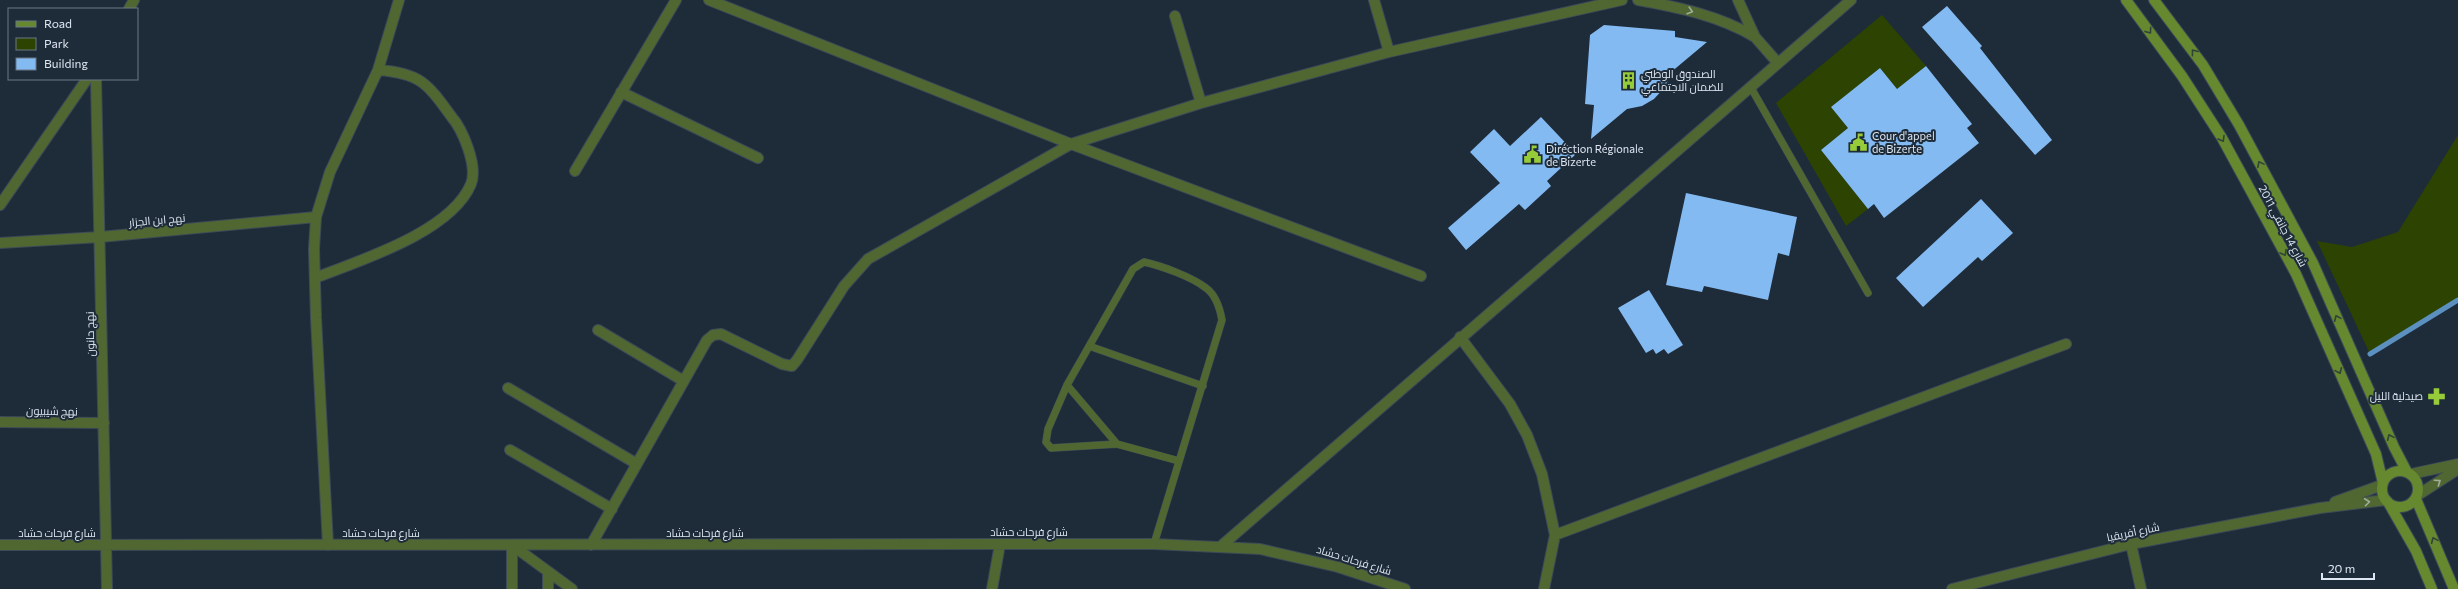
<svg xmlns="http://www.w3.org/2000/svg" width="2458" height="589" font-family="Commissioner,Cairo,sans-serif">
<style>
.green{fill:#2d4301}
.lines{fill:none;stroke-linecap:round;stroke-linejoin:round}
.stream{stroke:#5c90c1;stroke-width:5}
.building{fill:#84baf2}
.service-casing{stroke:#3d4a57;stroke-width:8}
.minor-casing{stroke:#3d4a57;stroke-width:12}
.tertiary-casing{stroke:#3d4a57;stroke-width:12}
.secondary-casing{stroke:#3d4a57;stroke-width:12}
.service{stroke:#516732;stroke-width:7}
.minor{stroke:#516732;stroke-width:10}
.tertiary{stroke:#516732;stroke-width:10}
.secondary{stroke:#66892f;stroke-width:10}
.oneway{stroke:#9fad9b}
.oneway2{stroke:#304337}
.labels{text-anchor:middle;stroke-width:4;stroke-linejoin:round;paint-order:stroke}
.poi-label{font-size:11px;fill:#dee7f1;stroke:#1e2c3a;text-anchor:start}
.street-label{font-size:11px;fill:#dee7f1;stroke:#1e2c3a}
</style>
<rect width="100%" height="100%" fill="#1e2c3a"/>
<path class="green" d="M1882 15 1926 66 1897 89 1880 68 1832 107 1848 128 1821 150 1868 209 1846 226 1776 103Z
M2458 135V300L2370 354 2317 241 2352 247 2398 232Z"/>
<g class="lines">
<path class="stream" d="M2370 354 2458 300"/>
</g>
<path class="building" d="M1947 6 1982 46 1980 48 2052 140 2035 155 1922 27Z
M1604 25 1675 31V37L1707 42 1670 73 1666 86 1654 99 1642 106 1627 109 1591 139 1594 105 1585 104 1590 35Z
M1926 66 1972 124 1967 128 1979 143 1884 218 1874 204 1868 209 1821 150 1848 128 1831 107 1880 68 1897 89Z
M1541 117 1576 154 1547 181 1551 186 1525 210 1519 204 1466 250 1448 228 1500 183 1470 152 1494 129 1510 146Z
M1686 193 1797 217 1789 256 1778 253 1768 300 1704 286 1702 292 1666 285Z
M1981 199 2013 233 1982 261 1978 257 1923 307 1896 278Z
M1649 290 1683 345 1668 354 1664 349 1656 354 1653 349 1646 353 1618 308Z"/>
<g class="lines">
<defs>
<path id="service" d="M1750 86 1868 293
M1089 346 1203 386
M1067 385 1117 444
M1154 544 1222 320C1220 309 1216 295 1206 288 1192 277 1162 266 1144 262L1133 269 1067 385 1048 429 1046 442 1051 448 1117 444 1179 461"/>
<path id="minor" d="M709 0 1071 144 1421 276
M1374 0 1389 52
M1638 0C1678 7 1720 16 1755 37
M1738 0 1755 37 1777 62
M129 9 134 0
M1175 16 1201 103
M96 79 107 589
M621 92 758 158
M575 171 676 0
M0 205 87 79
M0 243 100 237 316 217
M315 278C361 260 451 232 471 184 478 166 463 130 451 116 427 83 420 73 378 70
M598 330 682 380
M1460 337 1510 404 1527 435 1542 474 1555 535 1544 589
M508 388 637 464
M0 422 104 423
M510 450 612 509
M1555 535 2066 344
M2131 544 2141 589
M0 545 1154 544 1260 549 1338 567 1405 589
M328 545 316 318 314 249 316 217 330 172 378 70 399 0
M512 545 572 589
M512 545V589
M591 545 707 340 713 335 721 334 782 364 792 366 797 360 844 286 868 259 1071 144 1201 103 1389 52 1622 0
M1220 547 1851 0
M548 572V589
M992 589 1000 544"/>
<path id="tertiary" d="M2411 474 2458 464
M2418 495 2458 469
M2335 502 2382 485
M1952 589 2131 544 2320 508 2386 500"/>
<path id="secondary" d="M2126 0 2182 76 2222 138 2296 274 2376 454 2383 483
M2154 0 2203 65 2239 125 2313 263 2394 447 2407 472
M2382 489a18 18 0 1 1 36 0a18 18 0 1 1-36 0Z
M2416 499 2454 589
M2388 502 2416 551 2432 589"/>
</defs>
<use href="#service" class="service-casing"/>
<use href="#minor" class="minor-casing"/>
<use href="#tertiary" class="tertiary-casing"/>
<use href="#secondary" class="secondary-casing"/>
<use href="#service" class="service"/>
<use href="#minor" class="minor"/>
<use href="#tertiary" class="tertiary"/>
<use href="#secondary" class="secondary"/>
</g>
<defs><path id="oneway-chevron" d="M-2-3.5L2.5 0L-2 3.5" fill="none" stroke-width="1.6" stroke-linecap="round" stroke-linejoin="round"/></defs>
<g class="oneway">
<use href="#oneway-chevron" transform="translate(1690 11) rotate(17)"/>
<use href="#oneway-chevron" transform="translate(2438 482) rotate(-34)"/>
<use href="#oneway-chevron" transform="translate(2367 502) rotate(-7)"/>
</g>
<g class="oneway2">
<use href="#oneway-chevron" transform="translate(2149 31) rotate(54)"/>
<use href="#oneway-chevron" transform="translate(2194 52) rotate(-127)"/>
<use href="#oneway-chevron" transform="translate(2222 139) rotate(60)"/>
<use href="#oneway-chevron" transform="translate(2260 164) rotate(-118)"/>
<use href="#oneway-chevron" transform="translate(2284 253) rotate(61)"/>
<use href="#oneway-chevron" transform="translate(2337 318) rotate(-114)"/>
<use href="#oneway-chevron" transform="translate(2339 371) rotate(66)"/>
<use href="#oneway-chevron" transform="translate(2390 437) rotate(-114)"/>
<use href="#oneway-chevron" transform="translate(2434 540) rotate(-114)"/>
</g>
<defs>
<symbol id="building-bare" viewBox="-9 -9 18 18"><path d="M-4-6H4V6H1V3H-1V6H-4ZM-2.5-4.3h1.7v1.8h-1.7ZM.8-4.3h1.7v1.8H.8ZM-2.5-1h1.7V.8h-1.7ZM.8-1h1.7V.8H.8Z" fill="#96cc39" stroke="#1e2c3a" stroke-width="2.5" paint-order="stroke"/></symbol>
<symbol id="civic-bare" viewBox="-9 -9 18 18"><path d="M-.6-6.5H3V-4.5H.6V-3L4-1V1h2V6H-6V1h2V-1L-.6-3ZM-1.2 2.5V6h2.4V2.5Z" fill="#96cc39" stroke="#1e2c3a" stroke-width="2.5" paint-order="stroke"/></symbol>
<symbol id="pharmacy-bare" viewBox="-9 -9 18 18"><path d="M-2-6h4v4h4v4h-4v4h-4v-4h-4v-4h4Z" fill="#96cc39" stroke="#1e2c3a" stroke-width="2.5" paint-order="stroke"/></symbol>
</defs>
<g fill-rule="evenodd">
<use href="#building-bare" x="1616" y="68" width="25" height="25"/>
<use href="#civic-bare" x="1846" y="130" width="25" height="25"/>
<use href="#civic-bare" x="1520" y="142" width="25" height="25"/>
<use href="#pharmacy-bare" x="2424" y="384" width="25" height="25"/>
</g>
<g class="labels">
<g class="poi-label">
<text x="1641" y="78">الصندوق الوطني<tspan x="1641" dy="13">للضمان الاجتماعي</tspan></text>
<text x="1872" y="140">Cour d'appel<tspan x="1872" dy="13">de Bizerte</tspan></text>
<text x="1546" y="153">Diréction Régionale<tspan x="1546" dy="13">de Bizerte</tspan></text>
<text x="2423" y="400" text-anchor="end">صيدلية الليل</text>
</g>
<g class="street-label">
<text transform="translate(157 220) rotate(-5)" y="4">نهج ابن الجزار</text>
<text transform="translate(2283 226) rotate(62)" y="4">شارع 14 جانفي 2011</text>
<text transform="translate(90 334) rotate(-91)" y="4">نهج حانون</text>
<text transform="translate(52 411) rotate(1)" y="4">نهج شيبيون</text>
<text x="1029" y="536">شارع فرحات حشاد</text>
<text transform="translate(2133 532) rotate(-12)" y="4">شارع أفريقيا</text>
<text x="57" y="537">شارع فرحات حشاد</text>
<text x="381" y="537">شارع فرحات حشاد</text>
<text x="705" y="537">شارع فرحات حشاد</text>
<text transform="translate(1354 560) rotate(17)" y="4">شارع فرحات حشاد</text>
</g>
</g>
<rect x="8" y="8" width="130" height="72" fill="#1e2c3a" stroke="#6b7783"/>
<rect x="16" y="21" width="20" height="6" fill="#66892f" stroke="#6b7783"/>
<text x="44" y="28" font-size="12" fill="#dee7f1">Road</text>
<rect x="16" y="38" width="20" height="12" fill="#2d4301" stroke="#6b7783"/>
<text x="44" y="48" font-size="12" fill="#dee7f1">Park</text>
<rect x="16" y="58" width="20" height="12" fill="#84baf2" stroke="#6b7783"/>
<text x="44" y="68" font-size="12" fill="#dee7f1">Building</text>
<path d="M2322 573v6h52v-6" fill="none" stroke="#dee7f1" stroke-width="2"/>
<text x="2328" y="573" font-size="12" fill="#dee7f1" stroke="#1e2c3a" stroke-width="3" paint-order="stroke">20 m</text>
</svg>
